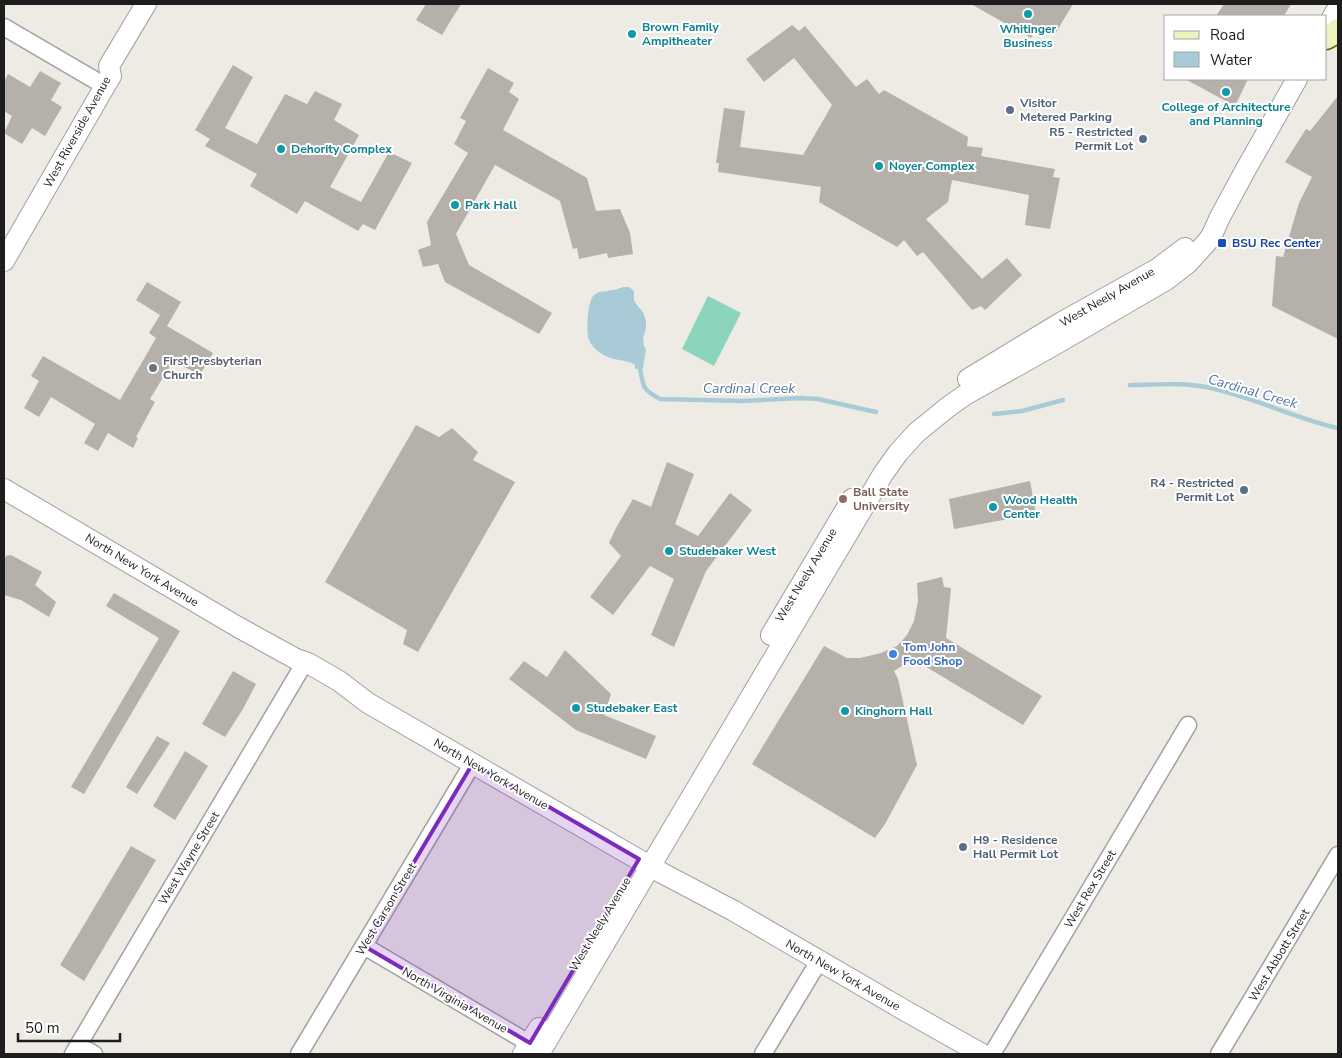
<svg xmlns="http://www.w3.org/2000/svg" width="1342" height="1058" font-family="'Nunito Sans',sans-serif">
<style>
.pitch{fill:#8ad5bb}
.water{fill:#a9cbd7}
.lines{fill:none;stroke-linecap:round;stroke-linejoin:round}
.stream{stroke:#a9cbd7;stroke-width:4.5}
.building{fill:#b6b0aa}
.minor-casing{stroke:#a1a1a1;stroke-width:19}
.tertiary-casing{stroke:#a1a1a1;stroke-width:22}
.secondary-casing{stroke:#5c690f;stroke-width:25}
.minor{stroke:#fff;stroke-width:16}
.tertiary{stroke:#fff;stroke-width:20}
.secondary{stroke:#eef3bd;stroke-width:22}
.marked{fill:#7b2cbf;fill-opacity:0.2;stroke:#7b2cbf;stroke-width:4;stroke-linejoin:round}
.culture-dot{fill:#0f9aa8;stroke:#fff;stroke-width:2}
.service-dot{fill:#5c6f8a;stroke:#fff;stroke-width:2}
.transit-dot{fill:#1a4fb4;stroke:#fff;stroke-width:2}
.worship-dot{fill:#6b7280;stroke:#fff;stroke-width:2}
.education-dot{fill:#8d6e63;stroke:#fff;stroke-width:2}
.shop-dot{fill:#3f7fe0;stroke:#fff;stroke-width:2}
.labels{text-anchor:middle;stroke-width:4;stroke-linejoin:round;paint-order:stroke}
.culture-label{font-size:12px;font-weight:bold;fill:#0d838f;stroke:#fff;text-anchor:start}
.service-label{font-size:12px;font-weight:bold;fill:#4e5e75;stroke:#fff;text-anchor:start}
.street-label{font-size:12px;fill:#1d1d1d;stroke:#fff}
.transit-label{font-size:12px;font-weight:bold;fill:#164399;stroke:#fff;text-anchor:start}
.worship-label{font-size:12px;font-weight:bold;fill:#5b616d;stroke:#fff;text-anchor:start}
.education-label{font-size:12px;font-weight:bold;fill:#785e54;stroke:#fff;text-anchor:start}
.shop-label{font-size:12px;font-weight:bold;fill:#366cbe;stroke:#fff;text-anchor:start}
.water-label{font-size:14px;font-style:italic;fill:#5378a3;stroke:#fff}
</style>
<rect width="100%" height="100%" fill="#edebe4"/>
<path class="pitch" d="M708 296 741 313 714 366 682 349Z"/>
<path class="water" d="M623 287H629L634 291V300L636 304 643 312 646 321V328L643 338 644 346 646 349 643 368 635 369V365C624 358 612 362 599 352 595 349 591 345 589 340 586 332 587 301 594 295 599 290 606 292 612 290 616 290 619 288 623 287Z"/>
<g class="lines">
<path class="stream" d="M640 368C643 387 643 390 660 399L743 401 800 398 818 399 876 412
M1130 385C1155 385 1181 382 1206 387 1252 396 1293 418 1338 428
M994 414 1022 411 1063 400"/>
</g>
<path class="building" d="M426 4H461L442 35 416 20Z
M971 4H1073L1055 34 1037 25 1031 38Z
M1224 4H1291L1284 16H1216Z
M792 25 799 31 805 26 856 87 867 79 879 94 884 90 968 137 967 146 983 148 981 156 1055 169 1053 177 1060 178 1050 229 1025 225 1029 195 952 180 948 202 926 219 982 279 1007 258 1022 275 985 310 981 306 972 310 923 252 917 256 904 240 897 247 819 202 821 187 718 172 719 163H716L724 108 745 111 740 147 803 155 832 105 794 58 764 82 746 59Z
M233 65 253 77 225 128 257 144 285 94 307 104 315 91 342 104 334 120 359 135 330 187 361 202 389 152 412 163 375 230 363 224 358 231 305 201 297 214 250 186 257 174 205 146 210 139 195 130Z
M488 68 514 83 509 92 519 99 503 130 587 178 596 211 620 209 630 233 633 254 608 258 607 253 579 259 577 248 573 249 560 201 495 165 456 234 469 265 552 313 539 334 445 282 438 264 423 267 418 250 431 245 427 222 468 153 454 144 466 121 460 118Z
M40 71 61 83 51 100 62 107 45 136 32 128 22 144 4 133 12 116 4 111V82L8 74 30 87Z
M1185 79H1248L1235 106Z
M1338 96V339L1272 306 1276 256 1283 257 1299 203 1312 177 1285 162 1306 129 1310 131Z
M147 282 181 302 167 326 213 353 200 375 173 361 150 399 155 402 136 437 138 438 133 448 108 433 98 451 84 443 95 424 51 397 39 417 24 408 39 381 31 376 43 356 120 400 156 338 149 333 160 315 136 300Z
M416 425 439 437 452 428 478 452 473 460 515 482 418 652 403 644 407 630 325 582Z
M667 462 694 474 675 524 698 536 730 493 752 510 706 571 674 647 651 635 674 579 650 566 613 615 590 597 621 556 609 543 616 528 633 499 651 507Z
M1030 481 1036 514 954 529 949 499Z
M11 555 42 572 35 585 56 602 49 617 21 600 4 595V560L6 556Z
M942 577 944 587 951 588 946 638 1042 696 1023 725 913 659 894 671 898 679 917 765 885 824 875 838 752 764 824 646 847 658H860L881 653 897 646 907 635 914 621 918 601 917 583Z
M114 593 180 631 84 794 71 787 159 638 106 606Z
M565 650 611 694 604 715 656 736 646 759 576 730 509 679 524 661 547 677Z
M233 671 256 684 243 709 225 737 202 724Z
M157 736 170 743 137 794 126 787Z
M185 751 208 766 175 820 153 806Z
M131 846 156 860 84 981 60 965Z"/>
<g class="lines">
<defs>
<path id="minor" d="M4 27 105 86
M364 946 539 1049
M78 1045 94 1054
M73 1054 305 662
M299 1054 473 763
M763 1054 819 961
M992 1054 1188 725
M1219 1054 1338 855"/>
<path id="tertiary" d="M1326 28 1338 8
M4 261 105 86 111 76 109 66 146 4
M968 379 1062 322 1157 269 1185 248
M4 489 238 627 296 659 308 663 339 681 368 703 660 872 734 911 904 1010 982 1054
M771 635 852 499
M523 1054 539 1028
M539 1054 883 474 898 453 916 433 948 407 965 395 1056 344 1166 280 1188 263 1207 242 1212 235 1219 219 1246 169 1297 79"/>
<path id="secondary" d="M1326 38 1335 33 1338 30"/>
</defs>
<use href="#minor" class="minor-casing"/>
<use href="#tertiary" class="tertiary-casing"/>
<use href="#secondary" class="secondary-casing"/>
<use href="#minor" class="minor"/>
<use href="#tertiary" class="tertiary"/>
<use href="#secondary" class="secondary"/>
</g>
<path class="marked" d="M473 763 639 859 530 1043 364 946Z"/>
<g class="culture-dot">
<circle cx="1028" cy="14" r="5"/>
<circle cx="632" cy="34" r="5"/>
<circle cx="1226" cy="92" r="5"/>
<circle cx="281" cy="149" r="5"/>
<circle cx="879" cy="166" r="5"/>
<circle cx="455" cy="205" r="5"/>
<circle cx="993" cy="507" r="5"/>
<circle cx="669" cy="551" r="5"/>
<circle cx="576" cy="708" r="5"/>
<circle cx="845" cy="711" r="5"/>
</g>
<g class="service-dot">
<circle cx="1010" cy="110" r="5"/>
<circle cx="1143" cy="139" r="5"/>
<circle cx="1244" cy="490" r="5"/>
<circle cx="963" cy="847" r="5"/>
</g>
<rect class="transit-dot" x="1217" y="238" width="10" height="10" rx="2.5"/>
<circle class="worship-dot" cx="153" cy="368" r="5"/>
<circle class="education-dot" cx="843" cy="499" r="5"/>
<circle class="shop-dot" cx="893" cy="654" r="5"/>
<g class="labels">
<g class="culture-label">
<text x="642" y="31">Brown Family<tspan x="642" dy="14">Ampitheater</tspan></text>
<text x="1028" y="33" text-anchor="middle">Whitinger<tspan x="1028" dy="14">Business</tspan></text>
<text x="1226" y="111" text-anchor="middle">College of Architecture<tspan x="1226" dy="14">and Planning</tspan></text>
<text x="291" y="153">Dehority Complex</text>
<text x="889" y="170">Noyer Complex</text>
<text x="465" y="209">Park Hall</text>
<text x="1003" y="504">Wood Health<tspan x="1003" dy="14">Center</tspan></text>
<text x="679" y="555">Studebaker West</text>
<text x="586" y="712">Studebaker East</text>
<text x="855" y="715">Kinghorn Hall</text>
</g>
<g class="service-label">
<text x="1020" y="107">Visitor<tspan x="1020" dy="14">Metered Parking</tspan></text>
<text x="1133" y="136" text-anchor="end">R5 - Restricted<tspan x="1133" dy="14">Permit Lot</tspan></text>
<text x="1234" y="487" text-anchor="end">R4 - Restricted<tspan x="1234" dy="14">Permit Lot</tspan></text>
<text x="973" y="844">H9 - Residence<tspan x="973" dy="14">Hall Permit Lot</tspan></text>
</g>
<g class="street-label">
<text transform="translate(77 132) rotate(-61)" y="4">West Riverside Avenue</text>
<text transform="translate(1107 297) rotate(-30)" y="4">West Neely Avenue</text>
<text transform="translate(142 570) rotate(31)" y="4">North New York Avenue</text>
<text transform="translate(806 575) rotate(-59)" y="4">West Neely Avenue</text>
<text transform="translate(491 774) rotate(30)" y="4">North New York Avenue</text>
<text transform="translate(189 858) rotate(-59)" y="4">West Wayne Street</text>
<text transform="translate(1090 889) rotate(-59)" y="4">West Rex Street</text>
<text transform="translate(386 909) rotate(-59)" y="4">West Carson Street</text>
<text transform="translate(600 924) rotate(-59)" y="4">West Neely Avenue</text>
<text transform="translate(1279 955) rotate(-59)" y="4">West Abbott Street</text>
<text transform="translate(843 975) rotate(30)" y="4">North New York Avenue</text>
<text transform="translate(455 1000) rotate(30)" y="4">North Virginia Avenue</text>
</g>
<g class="transit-label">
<text x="1232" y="247">BSU Rec Center</text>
</g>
<g class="worship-label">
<text x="163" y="365">First Presbyterian<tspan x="163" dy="14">Church</tspan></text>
</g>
<g class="education-label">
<text x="853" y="496">Ball State<tspan x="853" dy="14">University</tspan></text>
</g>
<g class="shop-label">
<text x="903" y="651">Tom John<tspan x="903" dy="14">Food Shop</tspan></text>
</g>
<g class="water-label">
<text x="749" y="393">Cardinal Creek</text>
<text transform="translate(1253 391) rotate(16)" y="5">Cardinal Creek</text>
</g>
</g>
<rect width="1342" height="1058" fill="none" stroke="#1d1d1d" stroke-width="10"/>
<rect x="1164" y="15" width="162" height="65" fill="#ffffff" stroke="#a5a5a5"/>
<rect x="1174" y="31" width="25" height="8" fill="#eef3bd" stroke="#a5a5a5"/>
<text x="1210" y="40" font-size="15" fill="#1d1d1d">Road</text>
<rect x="1174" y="52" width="25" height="15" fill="#a9cbd7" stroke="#a5a5a5"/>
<text x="1210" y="65" font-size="15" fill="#1d1d1d">Water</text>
<path d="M18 1033v8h102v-8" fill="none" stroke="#1d1d1d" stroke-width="2.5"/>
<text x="25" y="1033" font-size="15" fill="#1d1d1d" stroke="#ffffff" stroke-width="4" paint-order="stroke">50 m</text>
</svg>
